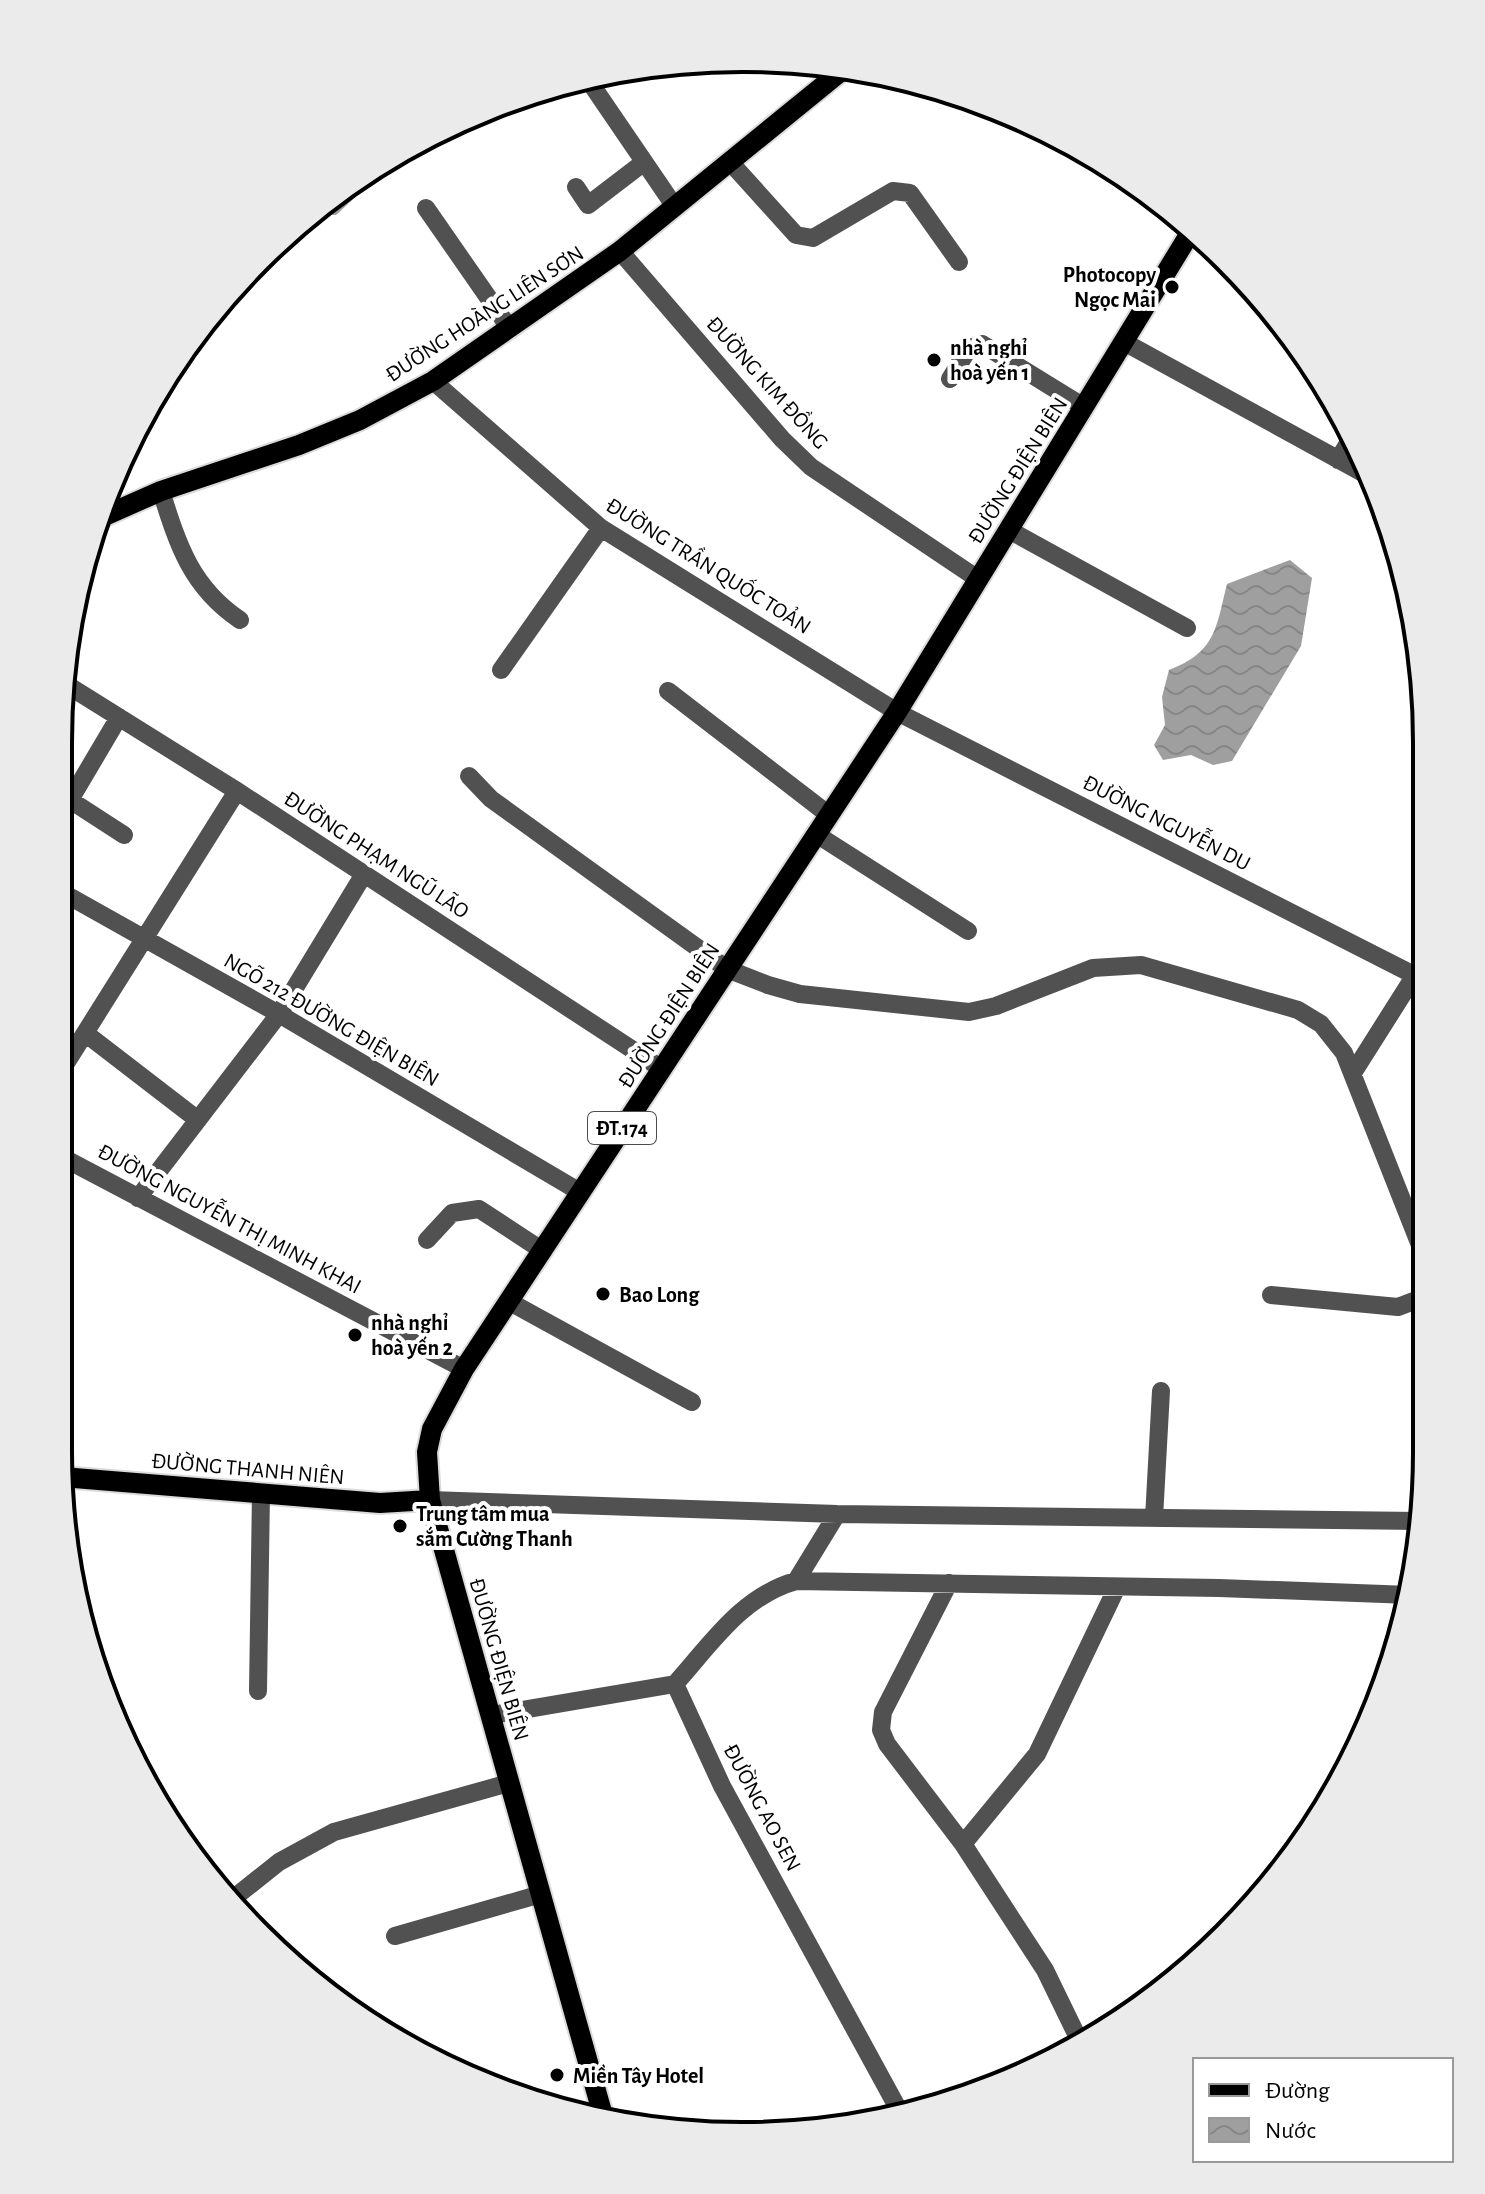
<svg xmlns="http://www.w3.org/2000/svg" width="1485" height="2194" font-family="'Alegreya Sans',sans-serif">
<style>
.water{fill:url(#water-waves)}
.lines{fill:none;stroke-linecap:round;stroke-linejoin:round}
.stream{stroke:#9f9f9f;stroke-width:6}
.major-casing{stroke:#dbdbdb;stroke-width:24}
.minor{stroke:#515151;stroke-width:18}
.major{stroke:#000;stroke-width:20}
.poi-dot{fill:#000;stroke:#fff;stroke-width:3}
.labels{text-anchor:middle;stroke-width:8;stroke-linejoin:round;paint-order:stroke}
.shield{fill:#fff;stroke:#4c4c4c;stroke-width:2}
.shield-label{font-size:20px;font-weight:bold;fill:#000}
.poi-label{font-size:22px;font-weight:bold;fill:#000;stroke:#fff;text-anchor:start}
.street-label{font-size:22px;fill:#000;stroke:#fff}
.rim{fill:none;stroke:#000;stroke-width:4}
</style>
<defs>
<pattern id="water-waves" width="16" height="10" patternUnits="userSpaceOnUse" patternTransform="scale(2)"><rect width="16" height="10" fill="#9f9f9f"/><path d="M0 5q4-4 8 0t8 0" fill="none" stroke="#878787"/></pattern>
</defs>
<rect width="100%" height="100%" fill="#fff"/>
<path class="water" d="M1290 560 1312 578 1301 646 1232 761 1213 765 1191 755 1163 760 1154 745 1165 725 1162 697 1169 670C1216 652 1216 628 1227 584Z"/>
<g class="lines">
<path class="stream" d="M317 210 335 212 393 157"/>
<defs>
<path id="major" d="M102 517 161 491 299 445 360 420 433 381 620 251 845 68
M62 1477 380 1503 430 1500
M602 2112 430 1500 427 1452 432 1429 464 1369 897 712 1192 230"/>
</defs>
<use href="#major" class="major-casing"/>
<path class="minor" d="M587 78 675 207
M731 163 796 235 813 238 893 191 910 193 959 262
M576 187 588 205 643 163
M426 208 508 326
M620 251 782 439 811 467 978 579
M1124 342 1374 479
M950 379 969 348 982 344 1084 407
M433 381 601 528 897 712 1416 976
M1338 460 1352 437
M161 491C178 545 191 587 240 620
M1009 530 1187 628
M501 670 601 528
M64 683 237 791 662 1069
M668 691 829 815
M469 776 491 799 727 969 768 985 800 994 969 1012 996 1006 1093 968 1141 965 1298 1010 1321 1024 1344 1053 1427 1263
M58 792 70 800 119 717
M70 800 124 835
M816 834 968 931
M58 890 279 1014 580 1192
M85 1033 198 1120
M1353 1073 1427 956
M58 1076 237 791
M58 1155 464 1369
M138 1198 279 1014 364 874
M427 1240 452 1213 479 1209 543 1251
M1271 1295 1398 1307 1427 1296
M508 1301 692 1402
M430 1500 837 1514 1420 1521
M1154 1518 1161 1391
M796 1581 837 1514
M949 1583 883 1712 881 1730 887 1744 963 1844 1045 1970 1082 2046
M675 1684C711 1644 742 1596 796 1581L1219 1588 1410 1595
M258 1691 261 1493
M492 1715 675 1684 722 1786 901 2114
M963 1844 1037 1754 1117 1587
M235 1897 279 1862 334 1832 509 1783
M395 1936 541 1894"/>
<use href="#major" class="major"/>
</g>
<g class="poi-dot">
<circle cx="1172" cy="287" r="8"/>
<circle cx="934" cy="360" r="8"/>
<circle cx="603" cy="1294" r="8"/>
<circle cx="355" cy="1335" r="8"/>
<circle cx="400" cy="1526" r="8"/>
<circle cx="557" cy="2075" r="8"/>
</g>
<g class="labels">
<rect class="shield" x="588" y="1112" width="68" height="32" rx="6"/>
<g class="shield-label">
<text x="622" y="1135">ĐT.174</text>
</g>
<g class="poi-label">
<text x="1156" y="282" text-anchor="end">Photocopy<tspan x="1156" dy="25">Ngọc Mai</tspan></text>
<text x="950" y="355">nhà nghỉ<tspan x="950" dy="25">hoà yến 1</tspan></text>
<text x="619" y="1302">Bao Long</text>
<text x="371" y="1330">nhà nghỉ<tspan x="371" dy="25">hoà yến 2</tspan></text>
<text x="416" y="1521">Trung tâm mua<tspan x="416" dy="25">sắm Cường Thanh</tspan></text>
<text x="573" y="2083">Miền Tây Hotel</text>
</g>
<g class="street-label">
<text transform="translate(484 313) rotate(-33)" y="8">ĐƯỜNG HOÀNG LIÊN SƠN</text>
<text transform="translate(768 382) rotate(48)" y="8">ĐƯỜNG KIM ĐỒNG</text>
<text transform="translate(1017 470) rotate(-58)" y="8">ĐƯỜNG ĐIỆN BIÊN</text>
<text transform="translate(709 565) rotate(32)" y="8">ĐƯỜNG TRẦN QUỐC TOẢN</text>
<text transform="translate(1167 822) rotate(27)" y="8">ĐƯỜNG NGUYỄN DU</text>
<text transform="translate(377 854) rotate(33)" y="8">ĐƯỜNG PHẠM NGŨ LÃO</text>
<text transform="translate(668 1015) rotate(-57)" y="8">ĐƯỜNG ĐIỆN BIÊN</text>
<text transform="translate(332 1019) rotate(30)" y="8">NGÕ 212 ĐƯỜNG ĐIỆN BIÊN</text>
<text transform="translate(230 1218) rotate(28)" y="8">ĐƯỜNG NGUYỄN THỊ MINH KHAI</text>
<text transform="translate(248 1468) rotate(5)" y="8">ĐƯỜNG THANH NIÊN</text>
<text transform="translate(500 1659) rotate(74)" y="8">ĐƯỜNG ĐIỆN BIÊN</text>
<text transform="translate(763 1807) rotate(62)" y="8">ĐƯỜNG AO SEN</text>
</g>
</g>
<path d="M0 0H1485V2194H0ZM742 72H743A670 670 0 0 1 1413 742V1452A670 670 0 0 1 743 2122H742A670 670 0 0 1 72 1452V742A670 670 0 0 1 742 72Z" fill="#ebebeb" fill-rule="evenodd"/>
<path class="rim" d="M742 72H743A670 670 0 0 1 1413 742V1452A670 670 0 0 1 743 2122H742A670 670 0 0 1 72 1452V742A670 670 0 0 1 742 72Z"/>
<rect x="1193" y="2058" width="260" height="104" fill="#ffffff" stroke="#999999" stroke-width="2"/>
<rect x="1209" y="2084" width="40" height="12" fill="#000000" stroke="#999999" stroke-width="2"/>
<text x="1265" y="2098" font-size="24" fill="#000000">Đường</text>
<rect x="1209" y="2118" width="40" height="24" fill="url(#water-waves)" stroke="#999999" stroke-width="2"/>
<text x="1265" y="2138" font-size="24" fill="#000000">Nước</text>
</svg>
